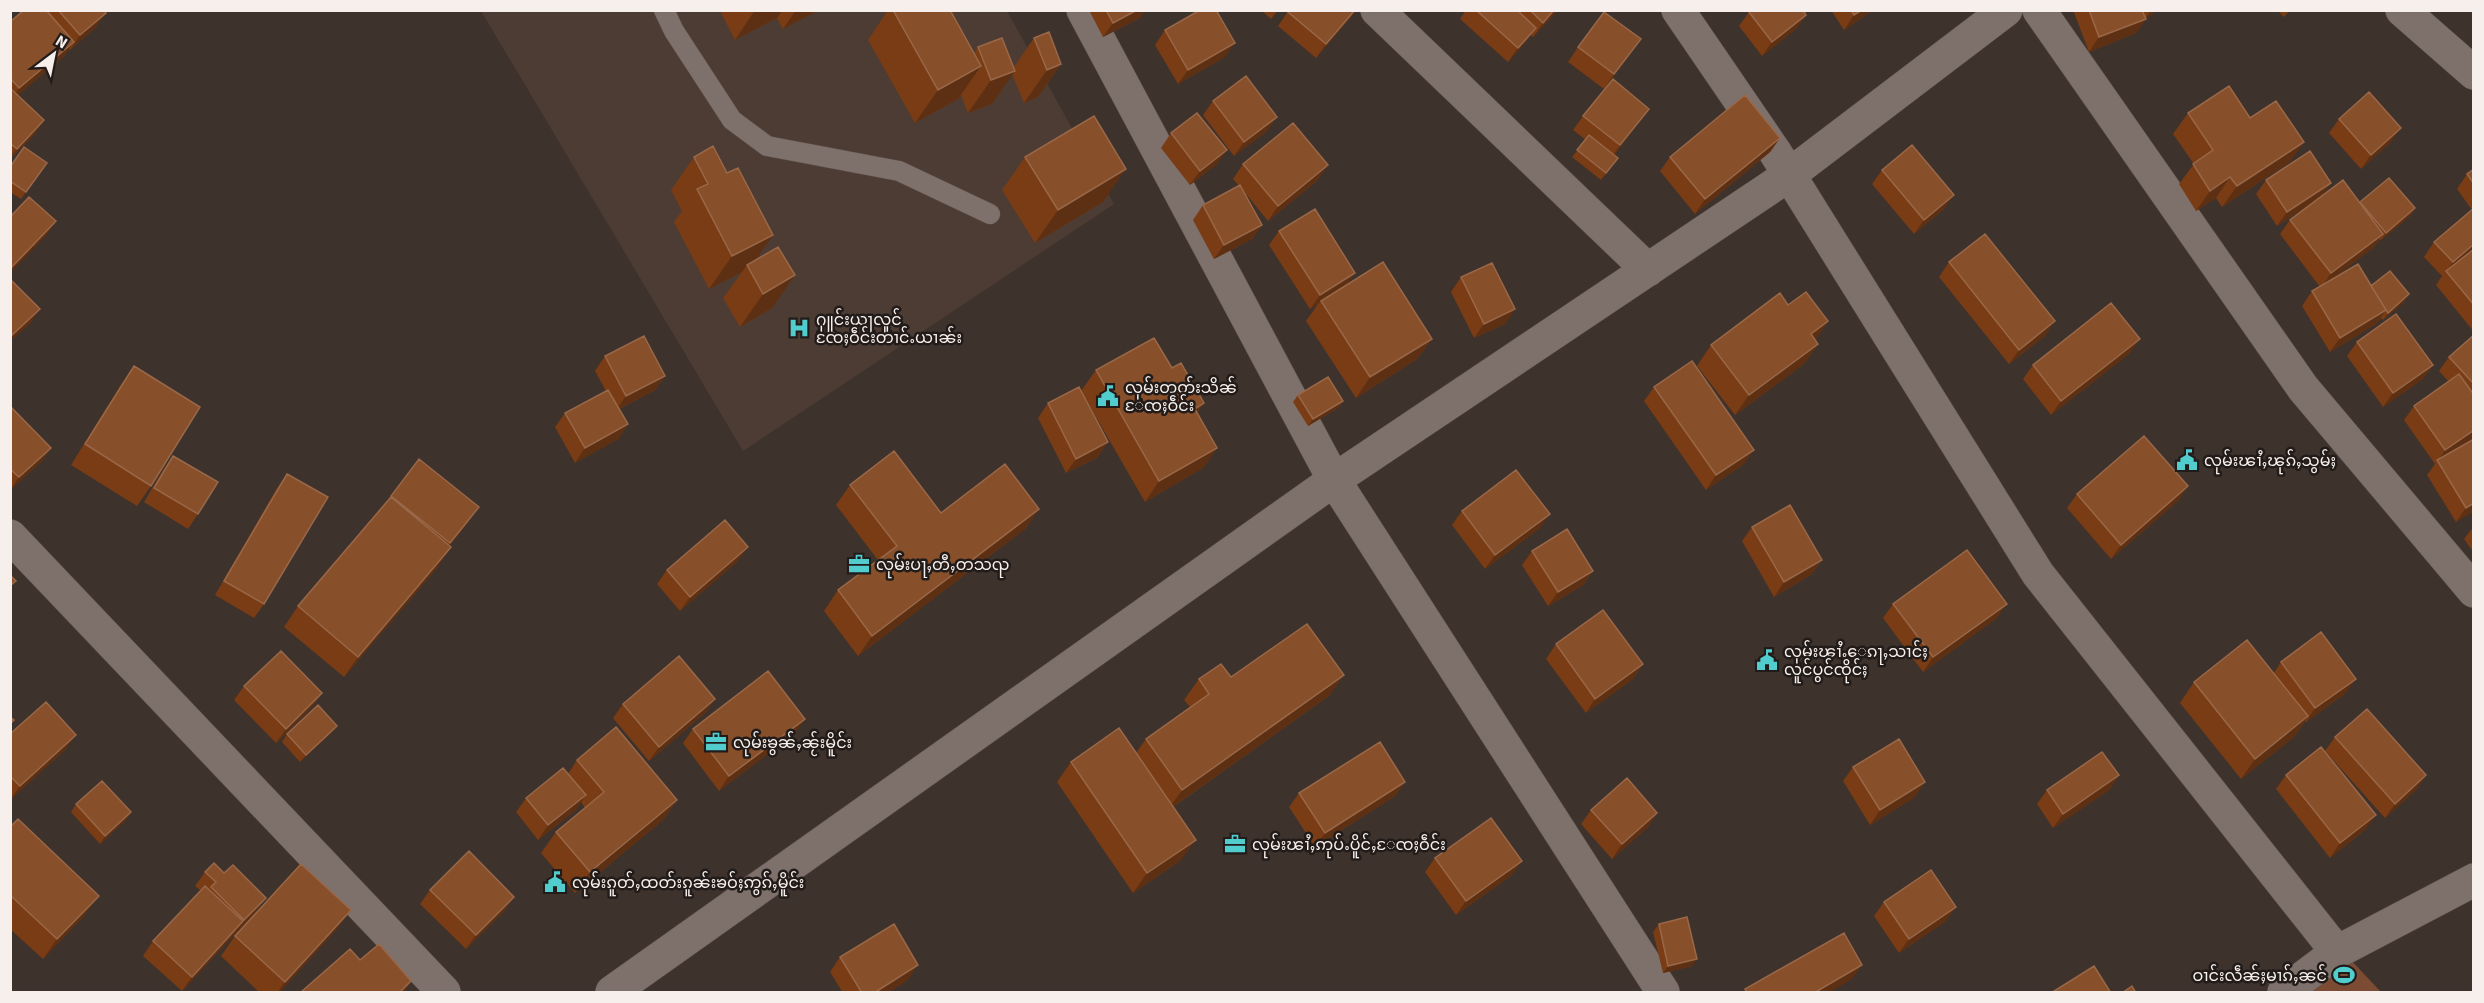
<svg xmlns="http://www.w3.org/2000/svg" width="2484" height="1003" font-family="'Source Sans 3','Noto Sans Myanmar',sans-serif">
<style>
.built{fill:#4d3c33}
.grass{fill:#7c4b33}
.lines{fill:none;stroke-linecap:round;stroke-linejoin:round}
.service-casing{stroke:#5c514c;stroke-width:21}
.minor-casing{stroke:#5c514c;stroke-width:34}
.service{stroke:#7e706a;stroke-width:20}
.minor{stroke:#7e706a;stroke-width:33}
.wall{fill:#7a3c14}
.shaded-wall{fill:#5d3014}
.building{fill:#884f2b;stroke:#996849;stroke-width:1.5}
.labels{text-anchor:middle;stroke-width:5;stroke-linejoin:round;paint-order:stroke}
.poi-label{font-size:16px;fill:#f7efeb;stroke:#211b19;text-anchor:start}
</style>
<rect width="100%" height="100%" fill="#3e322c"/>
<path class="built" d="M481 11H1007L1114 204 743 451Z"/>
<path class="grass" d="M2349 958 2381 992H2296Z"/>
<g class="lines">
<defs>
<path id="service" d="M664 10 674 31 732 120 767 146 899 171 990 214"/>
<path id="minor" d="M1083 10 1334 480 1663 992
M1377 10 1648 270
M1678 10 1775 152 2038 574 2337 952
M2039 10 2303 388 2474 591
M2402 10 2474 73
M10 536 444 992
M612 992 1334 480 1789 175 2006 10
M2284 992 2337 952 2474 880"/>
</defs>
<use href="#service" class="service-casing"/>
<use href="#minor" class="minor-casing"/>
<use href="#service" class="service"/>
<use href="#minor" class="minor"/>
</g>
<path class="wall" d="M24 10H104L96 27 70 50 69 49 64 56 18 95 44 120 34 135 10 159V22Z
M723 10H819L783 29 777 18 735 40 721 13Z
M888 10H950L974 53 978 47 1014 67 1034 38 1061 64 1038 97 1024 103 1012 74 992 104 968 113 961 95 958 99 915 123 868 40Z
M1089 10H1145L1140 18 1103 37Z
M1261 10H1278L1271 19Z
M1289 10H1356L1350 18 1316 58 1278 26Z
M1466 10H1558L1533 37 1531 35 1508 62 1460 19Z
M1831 10H1873L1844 30Z
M2073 10H2157L2146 19 2136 33 2089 52Z
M2277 10H2290L2284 17Z
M1749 12 1806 15 1796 29 1762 56 1739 26Z
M1165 30 1225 57 1178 84 1155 45Z
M1578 47 1631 53 1604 89 1568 62Z
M1213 101 1267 131 1234 156 1203 115Z
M1649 109 1614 155 1618 158 1601 180 1572 157 1586 140 1573 130 1583 116Z
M2188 113 2250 118 2290 162 2222 207 2216 198 2196 211 2179 184 2194 164 2173 134Z
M2339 119 2391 142 2361 169 2329 133Z
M1171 133 1217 164 1190 185 1161 148Z
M1780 138 1770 152 1695 214 1660 171 1670 157Z
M694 157 727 173 773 235 755 260 772 308 740 327 723 298 742 272 709 289 674 222 682 211 671 190Z
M1025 157 1103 202 1035 243 1002 190Z
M47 163 21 199 10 192V167Z
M1243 164 1318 180 1268 221 1241 188 1262 225 1252 239 1214 259 1193 220 1203 205 1239 186 1233 179Z
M2474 169V332L2436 285 2442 276 2424 257 2434 242 2472 210 2457 189 2467 174Z
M1882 170 1944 209 1914 234 1872 184Z
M2266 180 2331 183 2322 195 2360 203 2415 208 2410 216 2381 240 2380 239 2373 248 2330 280 2371 286 2404 302 2383 320 2381 318 2376 324 2330 352 2302 306 2312 291 2320 287 2280 234 2290 220 2310 204 2277 226 2256 194Z
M1279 231 1348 283 1432 339 1417 359 1356 398 1306 321 1318 304 1310 309 1269 245Z
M1949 262 2045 336 2009 364 1939 277Z
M1461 277 1515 309 1505 324 1474 338 1451 292Z
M1788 305 1828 321 1815 340 1818 344 1804 364 1735 415 1697 366 1711 345Z
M2474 335V438L2458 448 2474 439V511L2456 522 2427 475 2435 464 2404 420 2414 406 2449 382 2439 371 2449 357Z
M2357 342 2433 365 2423 379 2383 407 2347 356Z
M2130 353 2051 415 2023 379 2033 365Z
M605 356 665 376 655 390 619 409 628 424 618 439 575 463 555 427 565 413 606 391 595 371Z
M134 366 151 486 137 506 71 465 120 386Z
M1096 370 1197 413 1217 448 1203 468 1145 502 1081 391Z
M1654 387 1744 464 1706 490 1644 401Z
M1298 395 1343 401 1338 408 1308 426 1293 402Z
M1048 403 1098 457 1066 473 1038 418Z
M10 406 51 448 41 462 10 490Z
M173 456 198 514 188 529 144 502 163 470Z
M287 474 264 604 254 618 215 595 277 488Z
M850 485 941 513 1039 509 1025 529 858 656 824 611 838 590 878 560 836 505Z
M2188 486 2178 501 2111 559 2067 508 2077 494Z
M391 496 469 521 449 546 437 568 344 677 284 627 298 606Z
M1462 511 1540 528 1485 569 1452 525Z
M2474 526V553L2464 539Z
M1752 527 1822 560 1812 574 1774 597 1742 541Z
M1532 551 1593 571 1583 585 1548 606 1522 565Z
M738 561 680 611 657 584 667 570Z
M1893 604 1997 618 1923 672 1883 618Z
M1556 644 1643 664 1633 679 1586 713 1546 659Z
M2281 662 2346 693 2306 722 2305 721 2294 737 2241 779 2180 703 2194 682 2274 673Z
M1231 677 1330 695 1173 807 1181 860 1133 893 1057 782 1071 762 1136 753 1146 739 1190 707 1184 700 1199 679Z
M244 686 322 693 312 707 276 743 234 700Z
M715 699 705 713 649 761 613 718 623 704Z
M337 726 331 733 300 762 282 742 287 734Z
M693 729 795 733 719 791 683 743Z
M10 734 66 749 10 800Z
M2335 737 2426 775 2416 790 2385 818 2325 751Z
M577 760 677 800 663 820 575 893 541 853 556 832 585 808 581 802 576 810 538 840 516 812 526 798 568 774Z
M1853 767 1915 797 1870 825 1843 781Z
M2119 775 2109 790 2053 828 2037 804 2047 790Z
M2286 775 2366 829 2330 858 2276 789Z
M1405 782 1395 796 1315 847 1289 807 1299 793Z
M76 804 126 820 100 844 71 812Z
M1591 810 1657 813 1647 828 1612 859 1581 824Z
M10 827 84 916 43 959 10 929Z
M1435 858 1512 875 1456 915 1425 872Z
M205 872 256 912 235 934 182 991 143 956 153 941 201 891 195 886Z
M430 890 514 897 504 911 466 949 420 904Z
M1884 902 1946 921 1899 953 1874 916Z
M351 910 336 930 279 993H260L221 956 235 936Z
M1659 924 1692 966 1663 973 1653 932Z
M840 957 908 980 887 993H843L830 972Z"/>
<path class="shaded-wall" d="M755 10H783L777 18 735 40Z
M796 10H819L783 29Z
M1137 10H1145L1140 18 1103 37 1113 23Z
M1355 10H1356L1350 18 1316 58 1326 44Z
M1554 10H1558L1533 37 1543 23Z
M1862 10H1873L1844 30 1854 15Z
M2151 10H2157L2146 19 2136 33 2089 52 2099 37 2145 19Z
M106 13 96 27 70 50 80 35Z
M1806 15 1796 29 1762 56 1772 42Z
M1536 28 1526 42 1508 62 1518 48Z
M1641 39 1631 53 1604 89 1614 74Z
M74 42 64 56 10 102 19 88Z
M1235 43 1225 57 1178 84 1188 70Z
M1061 64 1038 97 1024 103 1047 70Z
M981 66 958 99 915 123 938 90Z
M1015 71 992 104 968 113 991 80Z
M1649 109 1639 123 1610 160 1620 145Z
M1277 117 1267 131 1234 156 1244 142Z
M44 120 34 135 10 159V157L17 149Z
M2401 128 2391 142 2361 169 2371 155Z
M1780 138 1770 152 1695 214 1705 199Z
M2304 142 2290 162 2222 207 2237 186Z
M1227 150 1217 164 1190 185 1200 171Z
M1328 165 1318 180 1268 221 1278 206Z
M1126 169 1103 202 1035 243 1058 210Z
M2230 177 2216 198 2196 211 2210 191Z
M2331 183 2321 197 2277 226 2287 212Z
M1954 195 1944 209 1914 234 1924 220Z
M2415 208 2410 216 2381 240 2386 233Z
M56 221 46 236 10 273V269Z
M1262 225 1252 239 1214 259 1224 245Z
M2383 234 2373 248 2321 288 2331 273Z
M773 235 750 268 747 265 742 272 709 289 732 256Z
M2474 244V250L2447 271 2453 262Z
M1355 273 1345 288 1321 301 1318 304 1310 309 1320 295Z
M795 275 772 308 740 327 763 294Z
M2409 294 2404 302 2383 320 2388 313Z
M40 309 30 324 10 341V337Z
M1515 309 1505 324 1474 338 1484 324Z
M2386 310 2376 324 2330 352 2340 338Z
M1828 321 1814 342 1811 334Z
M2055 321 2045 336 2009 364 2019 350Z
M1432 339 1417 359 1356 398 1370 377Z
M2140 339 2130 353 2051 415 2061 401Z
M1818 344 1804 364 1735 415 1749 395Z
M2433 365 2423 379 2383 407 2393 393Z
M665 376 655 390 616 410 626 396Z
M1343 401 1338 408 1308 426 1313 419Z
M1204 403 1190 424 1195 409Z
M628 424 618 439 575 463 585 448Z
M2474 430V438L2438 462V461L2445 450Z
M1108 442 1098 457 1066 473 1076 459Z
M51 448 41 462 10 490 19 477Z
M1217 448 1203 468 1145 502 1159 481Z
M1754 450 1744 464 1706 490 1716 475Z
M2188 486 2178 501 2111 559 2121 545Z
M2474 503V511L2456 522 2466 508Z
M479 507 469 521 440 557 450 543Z
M1039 509 1025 529 858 656 872 636Z
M1550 514 1540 528 1485 569 1495 555Z
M451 547 437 568 344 677 358 657Z
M748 547 738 561 680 611 690 597Z
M1822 560 1812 574 1774 597 1784 582Z
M1593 571 1583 585 1548 606 1558 592Z
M2007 604 1997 618 1923 672 1933 657Z
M1643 664 1633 679 1586 713 1595 699Z
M1344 675 1330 695 1168 810 1182 790Z
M2356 679 2346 693 2306 722 2315 708Z
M322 693 312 707 276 743 286 729Z
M715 699 705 713 649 761 659 747Z
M2308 716 2294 737 2241 779 2255 759Z
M805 719 795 733 719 791 729 776Z
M337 726 331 733 300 762 306 755Z
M76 735 66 749 10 800 20 786Z
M2119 775 2109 790 2053 828 2063 814Z
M2426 775 2416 790 2385 818 2395 804Z
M1405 782 1395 796 1315 847 1325 833Z
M1925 782 1915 797 1870 825 1880 810Z
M586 795 576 810 538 840 548 825Z
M677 800 663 820 575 893 590 872Z
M131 812 126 820 100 844 105 836Z
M1657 813 1647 828 1612 859 1622 844Z
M2376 815 2366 829 2330 858 2340 843Z
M1196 840 1181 860 1133 893 1147 873Z
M1522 861 1512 875 1456 915 1466 901Z
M99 896 84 916 43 959 57 939Z
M514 897 504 911 466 949 476 935Z
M266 898 256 912 235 934 182 991 192 977 244 920Z
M1956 907 1946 921 1899 953 1909 939Z
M351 910 336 930 279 993H277L285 982Z
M1697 959 1692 966 1663 973 1668 966Z
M918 965 908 980 887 993H874Z
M1862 965 1852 979 1829 993H1814Z
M411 981 404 993H399Z"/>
<path class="building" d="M24 10H46L74 42 19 88 10 78V22Z
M58 10H104L106 13 80 35Z
M893 10H950L981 66 938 90Z
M1106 10H1137L1113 23Z
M1200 10H1216L1235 43 1188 70 1165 30Z
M1289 10H1355L1326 44 1288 12Z
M1476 10H1517L1536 28 1518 48Z
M1530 10H1554L1543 23Z
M1751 10H1803L1806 15 1772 42 1749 12Z
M1851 10H1862L1854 15Z
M2089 10H2142L2146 19 2099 37Z
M1604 12 1641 39 1614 74 1578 47Z
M1049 32 1061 64 1047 70 1034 38Z
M1002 38 1015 71 991 80 978 47Z
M1246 76 1277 117 1244 142 1213 101Z
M1613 79 1649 109 1620 145 1583 116Z
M2229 86 2250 118 2276 101 2304 142 2237 186 2230 177 2210 191 2193 164 2213 150 2188 113Z
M10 88 44 120 17 149 10 143Z
M2369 92 2401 128 2371 155 2339 119Z
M1745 95 1780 138 1705 199 1670 157Z
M1197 113 1227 150 1200 171 1171 133Z
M1094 116 1126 169 1058 210 1025 157Z
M1293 123 1328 165 1278 206 1243 164Z
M1589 135 1618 158 1606 173 1577 150Z
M1912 145 1954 195 1924 220 1882 170Z
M713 146 727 173 738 168 773 235 732 256 697 189 708 184 694 157Z
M24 147 47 163 26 192 10 181V167Z
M2310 151 2331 183 2287 212 2266 180Z
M2474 169V184L2467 174Z
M2389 178 2415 208 2386 233 2360 202Z
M2343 180 2383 234 2331 273 2290 220Z
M1240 185 1262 225 1224 245 1203 205Z
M29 197 56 221 10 269V217Z
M2474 208V244L2453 262 2434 242Z
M1315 209 1355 273 1320 295 1279 231Z
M1985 234 2055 321 2019 350 1949 262Z
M778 247 795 275 763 294 747 265Z
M2474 249V305L2446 271Z
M1383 262 1432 339 1370 377 1321 301Z
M1492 263 1515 309 1484 324 1461 277Z
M2358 264 2386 310 2340 338 2312 291Z
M2390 271 2409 294 2388 313 2371 286Z
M10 279 40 309 10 337Z
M1806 292 1828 321 1811 334 1818 344 1749 395 1711 345 1780 293 1788 305Z
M2111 303 2140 339 2061 401 2033 365Z
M2396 314 2433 365 2393 393 2357 342Z
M2474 335V384L2449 357Z
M644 336 665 376 626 396 605 356Z
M1154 338 1172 368 1181 363 1204 403 1195 409 1217 448 1159 481 1096 370Z
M1692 361 1754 450 1716 475 1654 387Z
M134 366 200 407 151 486 85 444Z
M2459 374 2474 395V430L2445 450 2414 406Z
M1328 377 1343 401 1313 419 1298 395Z
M1079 387 1108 442 1076 459 1048 403Z
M608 390 628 424 585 448 565 413Z
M10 406 51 448 19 477 10 469Z
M2144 436 2188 486 2121 545 2077 494Z
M2474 439V503L2466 508 2437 460Z
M894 451 941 513 1005 464 1039 509 872 636 838 590 897 546 850 485Z
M173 456 218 482 198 514 154 488Z
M419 459 479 507 450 543 391 496Z
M1516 470 1550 514 1495 555 1462 511Z
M287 474 328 497 264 604 224 581Z
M391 497 451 547 358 657 298 606Z
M1790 505 1822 560 1784 582 1752 527Z
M725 520 748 547 690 597 667 570Z
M1567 529 1593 571 1558 592 1532 551Z
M1967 550 2007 604 1933 657 1893 604Z
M10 575 16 581 10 586Z
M1603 610 1643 664 1595 699 1556 644Z
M1307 624 1344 675 1182 790 1146 739 1209 694 1199 679 1221 664 1231 677Z
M2321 632 2356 679 2315 708 2281 662Z
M2247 640 2308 716 2255 759 2194 682Z
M281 651 322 693 286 729 244 686Z
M679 656 715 699 659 747 623 704Z
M768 671 805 719 729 776 693 729Z
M46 702 76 735 20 786 10 776V734Z
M318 705 337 726 306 755 287 734Z
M2367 709 2426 775 2395 804 2335 737Z
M10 717 14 720 10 724Z
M616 727 677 800 590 872 556 832 604 792 577 760Z
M1119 728 1196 840 1147 873 1071 762Z
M1899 739 1925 782 1880 810 1853 767Z
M1380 742 1405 782 1325 833 1299 793Z
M2321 747 2376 815 2340 843 2286 775Z
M2102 752 2119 775 2063 814 2047 790Z
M563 768 586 795 548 825 526 798Z
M1627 778 1657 813 1622 844 1591 810Z
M102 781 131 812 105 836 76 804Z
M1491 818 1522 861 1466 901 1435 858Z
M18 819 99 896 57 939 10 895V827Z
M469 851 514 897 476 935 430 890Z
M214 863 224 873 233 865 266 898 244 920 211 887 216 882 205 872Z
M301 864 351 910 285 982 235 936Z
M1931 870 1956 907 1909 939 1884 902Z
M205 886 243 921 192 977 153 941Z
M1687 917 1697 959 1668 966 1659 924Z
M894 924 918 965 874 993H862L840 957Z
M1844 933 1862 965 1814 993H1747L1745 989Z
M379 944 411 981 399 993H300L350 949 360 960Z
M2094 966 2111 993H2051Z
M2132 986 2136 993H2122Z"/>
<defs>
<symbol id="hospital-bare" viewBox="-9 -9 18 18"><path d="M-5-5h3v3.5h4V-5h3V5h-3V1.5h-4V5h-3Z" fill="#52cdce" stroke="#211b19" stroke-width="2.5" paint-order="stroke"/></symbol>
<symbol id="civic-bare" viewBox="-9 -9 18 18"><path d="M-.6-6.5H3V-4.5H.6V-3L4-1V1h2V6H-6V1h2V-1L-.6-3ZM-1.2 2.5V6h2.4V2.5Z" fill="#52cdce" stroke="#211b19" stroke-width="2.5" paint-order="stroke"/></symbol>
<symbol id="office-bare" viewBox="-9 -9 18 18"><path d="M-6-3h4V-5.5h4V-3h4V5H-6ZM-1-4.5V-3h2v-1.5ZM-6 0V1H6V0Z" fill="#52cdce" stroke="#211b19" stroke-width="2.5" paint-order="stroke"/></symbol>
<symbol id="stadium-bare" viewBox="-9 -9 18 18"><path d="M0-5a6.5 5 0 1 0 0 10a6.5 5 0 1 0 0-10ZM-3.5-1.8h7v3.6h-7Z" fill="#52cdce" stroke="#211b19" stroke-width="2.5" paint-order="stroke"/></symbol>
</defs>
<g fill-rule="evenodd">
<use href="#hospital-bare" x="784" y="313" width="30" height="30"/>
<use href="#civic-bare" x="1093" y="381" width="30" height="30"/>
<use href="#civic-bare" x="2172" y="445" width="30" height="30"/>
<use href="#office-bare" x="844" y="549" width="30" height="30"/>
<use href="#civic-bare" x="1752" y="645" width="30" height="30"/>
<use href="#office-bare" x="701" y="727" width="30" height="30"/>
<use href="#office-bare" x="1220" y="829" width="30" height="30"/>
<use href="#civic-bare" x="540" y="867" width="30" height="30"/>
<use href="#stadium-bare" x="2329" y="960" width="30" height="30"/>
</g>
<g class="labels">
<g class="poi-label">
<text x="816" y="325">ႁူင်းယႃလူင်<tspan x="816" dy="18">ၸႄႈဝဵင်းတၢင်ႉယၢၼ်း</tspan></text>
<text x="1125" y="393">လုမ်းတတ်းသိၼ်<tspan x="1125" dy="18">ႄၸႈဝဵင်း</tspan></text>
<text x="2204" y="466">လုမ်းၽၢႆႇၽုၵ်ႇသွမ်ႈ</text>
<text x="876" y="570">လုမ်းပႃႇတီႇတသၺ</text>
<text x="1784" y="657">လုမ်းၽၢႆႇေၵႃႇသၢင်ႈ<tspan x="1784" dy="18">လူင်ပွင်ၸိုင်ႈ</tspan></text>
<text x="733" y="748">လုမ်းၶွၼ်ႇၼႂ်းမိူင်း</text>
<text x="1252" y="850">လုမ်းၽၢႆႇဢုပ်ႉပိူင်ႇႄၸႈဝဵင်း</text>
<text x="572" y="888">လုမ်းၵူတ်ႇထတ်းၵူၼ်းၶဝ်ႈဢွၵ်ႇမိူင်း</text>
<text x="2327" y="981" text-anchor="end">ဝၢင်းလဵၼ်ႈမၢၵ်ႇၼင်</text>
</g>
</g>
<rect width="2484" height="1003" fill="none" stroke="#f7efeb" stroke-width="24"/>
<g transform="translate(54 54) rotate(32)" stroke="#211b19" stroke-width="4.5" paint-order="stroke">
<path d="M0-4.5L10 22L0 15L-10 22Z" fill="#f7efeb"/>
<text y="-9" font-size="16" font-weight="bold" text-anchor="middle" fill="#f7efeb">N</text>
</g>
</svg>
